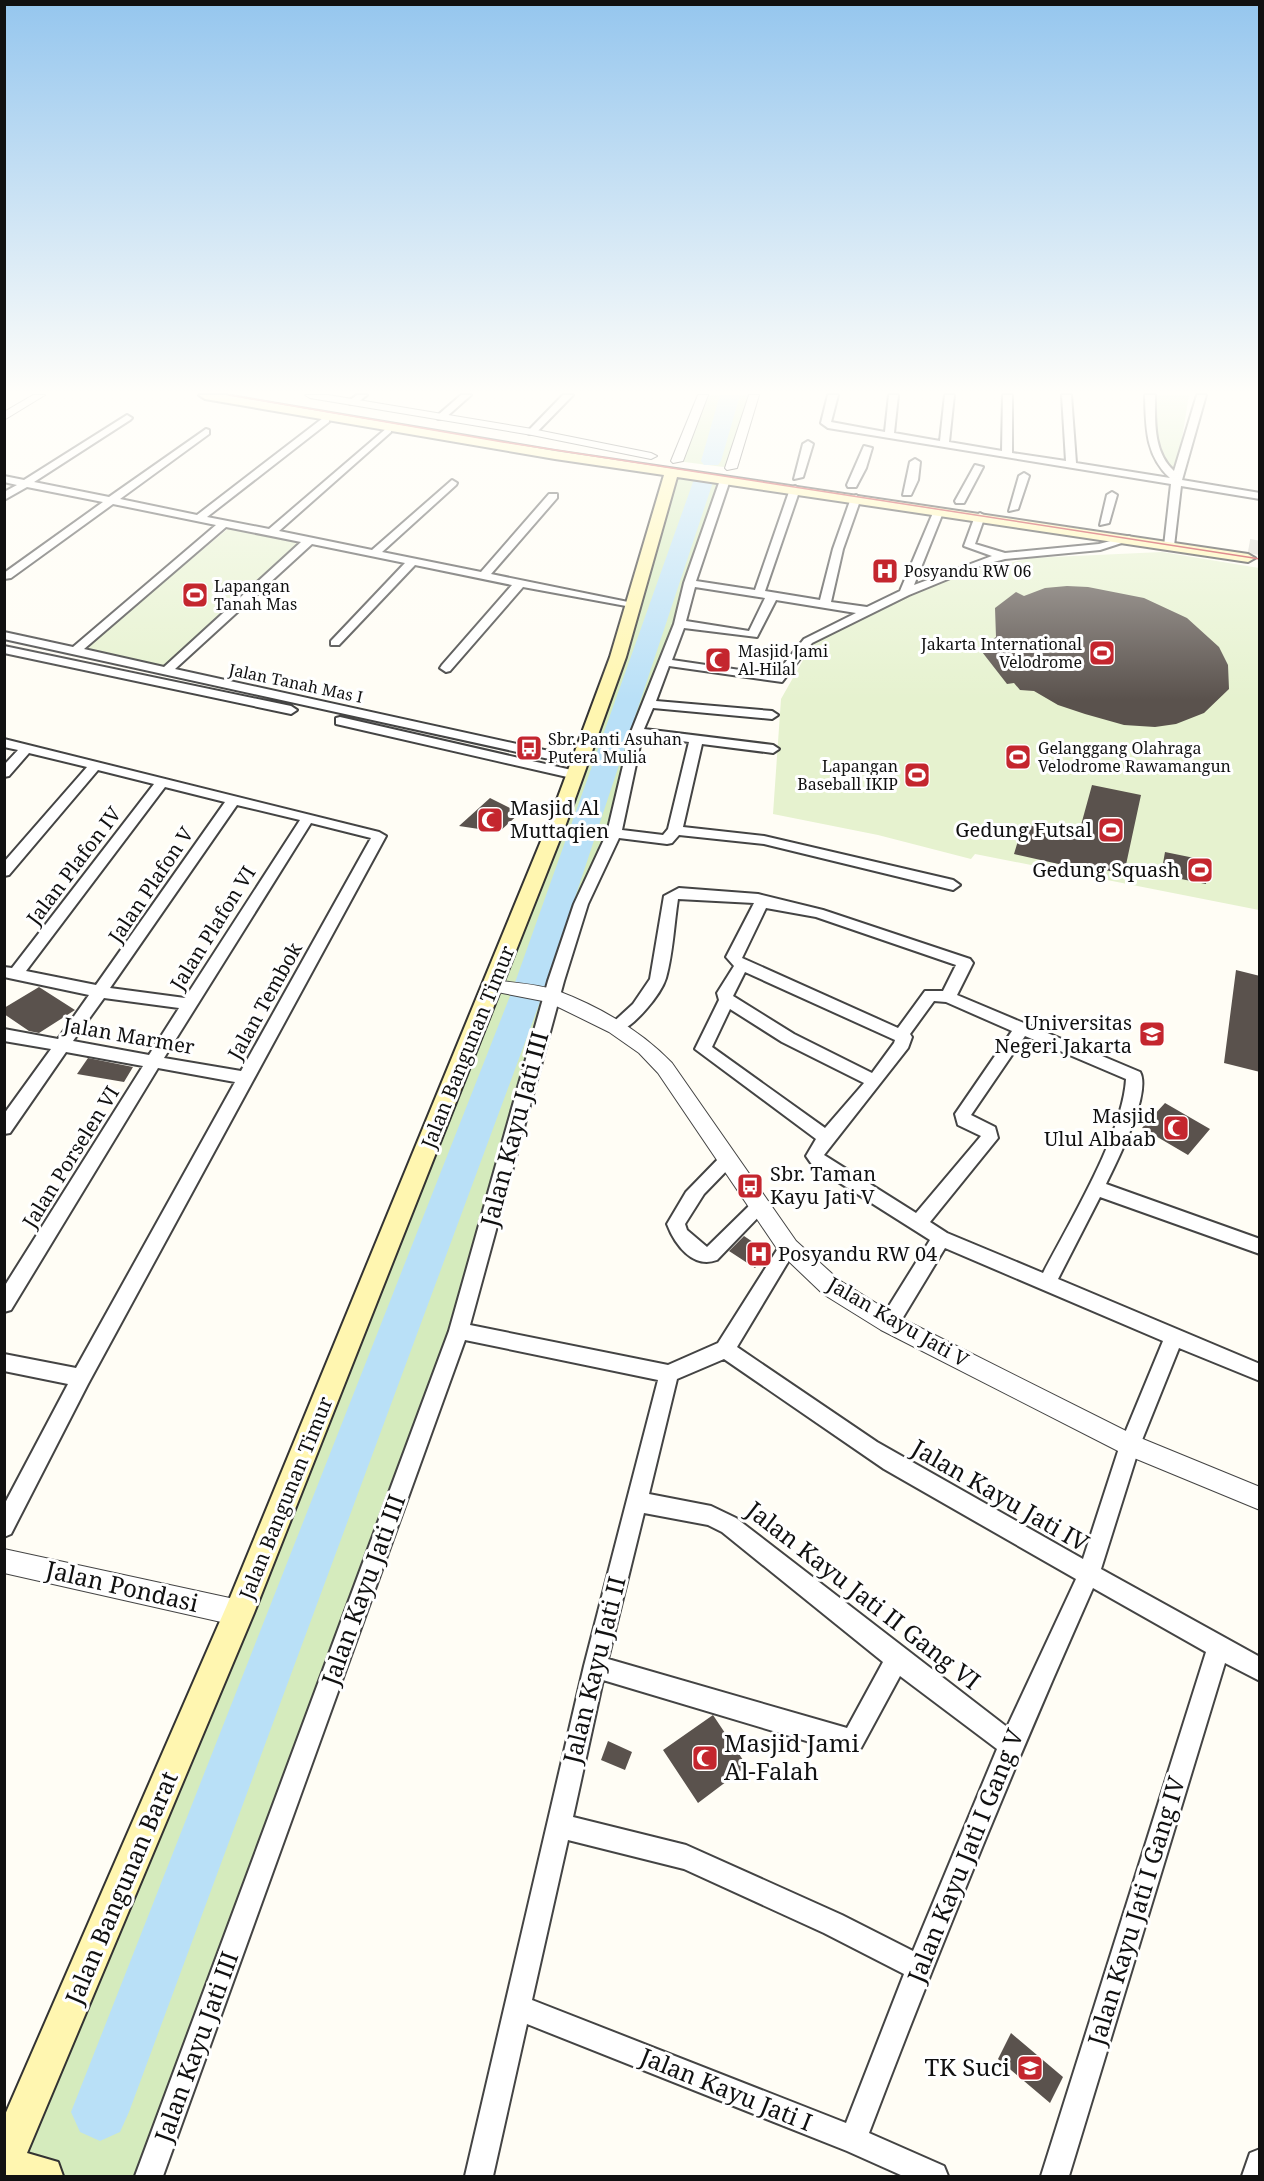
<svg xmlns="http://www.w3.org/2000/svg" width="1264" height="2181" font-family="'Noto Serif',serif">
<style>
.green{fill:#d5ebbd}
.pitch{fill:#e6f2cf}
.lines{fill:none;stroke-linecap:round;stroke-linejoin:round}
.river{fill:#b9e0f7;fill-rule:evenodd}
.building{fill:#5a524d}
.secondary-tunnel{stroke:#dbdad3;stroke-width:14;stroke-dasharray:14 7;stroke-linecap:butt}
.minor-casing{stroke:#444;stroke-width:4}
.tertiary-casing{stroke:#444;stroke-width:2}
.secondary-casing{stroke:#333;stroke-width:4}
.minor{fill:#fff;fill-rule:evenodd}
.tertiary{fill:#fff;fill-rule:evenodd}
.secondary{fill:#fff6b0;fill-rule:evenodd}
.tram{stroke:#c4262e;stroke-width:1.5}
.labels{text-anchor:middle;stroke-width:6;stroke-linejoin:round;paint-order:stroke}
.far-poi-label{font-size:16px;fill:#111;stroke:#fff;text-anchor:start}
.far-street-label{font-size:16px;fill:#111;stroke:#fff}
.poi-label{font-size:20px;fill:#111;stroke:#fff;text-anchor:end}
.street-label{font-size:20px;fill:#111;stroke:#fff}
.near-street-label{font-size:24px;fill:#111;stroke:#fff}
.near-poi-label{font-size:24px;fill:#111;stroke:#fff;text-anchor:start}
</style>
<rect width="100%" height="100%" fill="#fffdf5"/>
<path class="green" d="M703 395H754L731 468 677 461Z
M1147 395H1189L1176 476 1163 464Z
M672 472 725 480 663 662 614 833 581 904 459 1331 148 2176H5V2163L557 824Z"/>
<path class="pitch" d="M230 527 302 541 162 667 83 649Z
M1162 552 1259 568V910L975 854 971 859 878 835 773 814 781 699 811 646 893 595 968 572 1031 558Z"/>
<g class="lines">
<path class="river" d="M720 395H740L721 461 718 465H704L701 461Z
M703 476 710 478 713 482 544 991 129 2112 120 2132 100 2141 80 2132 71 2112 512 991 693 482 696 478Z"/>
</g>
<path class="building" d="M1067 586 1088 587 1144 598 1187 618 1219 647 1228 665 1229 689 1204 713 1176 724 1155 727 1124 725 1085 714 1058 705 1034 691 1020 690 1014 683 1007 684 979 648 996 637 995 608 1016 592 1024 596 1045 588Z
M1092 785 1141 795 1124 874 1091 867 1090 871 1014 854 1023 824 1078 836Z
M490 798 520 813 499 832 459 826Z
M1165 852 1209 861 1206 884 1161 875Z
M1236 970 1260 976V1072L1224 1063Z
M39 987 75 1010 39 1033 29 1031 4 1014V1008Z
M88 1058 133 1067 124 1082 77 1074Z
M1165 1103 1210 1129 1188 1155 1142 1128Z
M744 1236 769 1253 755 1268 729 1251Z
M713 1715 747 1766 698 1803 663 1750Z
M608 1741 632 1752 625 1770 601 1760Z
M1011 2033 1063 2077 1050 2103 998 2059Z"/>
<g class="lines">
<path class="secondary-tunnel" d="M1249 546 1260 548"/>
<defs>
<path id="minor" d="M357 395H367L356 404H350V400Z
M461 395H471L444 419H438V415Z
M563 395H573L535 434H529V430Z
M828 395H838L831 422 885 432 889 395H898L894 433 940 441 945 395H954L949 442 1002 451 1003 395H1012V453L1066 461 1062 395H1071L1076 463 1170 478C1145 455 1146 427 1145 395H1155C1155 421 1153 452 1174 471L1197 395H1206L1182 480 1260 493V499L1181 486 1174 546 1169 549 1164 546 1171 484 828 428 821 423Z
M127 415 132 418 130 420 34 482 109 497 206 429 209 430V434L120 499 197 515 323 418H329V422L207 517 269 529 388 427 391 428V432L279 531 372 550 452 480 457 483 456 485 382 552 481 572 549 494H557V498L491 574 633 603 637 604V608L523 587 450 671 446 672 440 668 442 665 512 585 415 565 339 645H331V641L405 563 312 544 175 669 581 758 588 762 586 765 581 766 4 639V632L73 647 216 525 113 504 11 578 4 579V573L103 502 27 487 4 500V492L17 485 4 482V476L24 480ZM226 527 301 542 164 667 84 649Z
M808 441 813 444 803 477 794 479 803 444Z
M864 446 872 448 866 468 856 487H848L847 485Z
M915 459 920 462 918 480 911 495H903L910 462Z
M975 465 983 467 964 503H956L955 501Z
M1024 473 1029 476 1018 509 1009 511 1019 476Z
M725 477 730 480 696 581 755 590 790 489 795 486 800 489 765 591 820 600 833 549 851 498 856 495 861 498 843 549 831 602 867 607 900 591 935 508 944 510 914 585 992 556 964 546 975 516 980 513 985 516 975 544 1005 553 1099 544 1129 536 1134 539 1100 550 1005 559 982 565 909 595 812 643 782 682 669 666 656 701 772 711 778 715 772 719 653 708 644 729 773 745 779 749 773 753 702 744 683 827 764 836 953 880 960 885 953 890 764 844 679 835 672 843 667 844 619 838 588 904 564 981 470 1325 668 1365 718 1343 782 1242 788 1240 794 1242 797 1247 737 1347 877 1442 1083 1559 1120 1445 1163 1341 945 1248 896 1329 889 1331 882 1329 880 1323 882 1317 930 1240 813 1166 806 1156 816 1139 695 1049 719 1000 717 993 734 966 726 957 754 903 678 899C674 925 673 953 666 978 661 995 633 1028 616 1033L608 1027 633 1004 650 979 664 896 679 888 758 894 823 910 970 959 973 963 957 995 1140 1072C1152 1093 1116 1163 1106 1184L1260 1239V1254L1100 1197 1058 1279 1260 1364V1381L1179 1348 1140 1445 1101 1569 1260 1657V1681L1225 1663 1069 2176H1041L1206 1652 1093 1588C1013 1768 939 1949 869 2133L944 2166 948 2176H903L847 2151 527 2024 493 2176H465L584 1666 658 1380 465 1340 163 2176H135L449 1331 548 981 574 904 607 833 631 732 674 624 684 583 720 480ZM695 587 759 597 765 598 749 631 686 621ZM776 600 856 613 804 639 775 675 672 660 684 628 757 637ZM642 736 689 742 668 829 663 835 622 830ZM766 908 816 917 956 965 943 991H925L898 1028 742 958ZM745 972 895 1040 894 1043 872 1073 794 1034 733 996ZM934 1001 946 1002 1012 1031 955 1114 958 1125 981 1136 916 1213 824 1155 908 1048 912 1037 910 1034ZM730 1009 782 1042 864 1083 825 1128 712 1047ZM1025 1036 1126 1079C1123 1134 1069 1223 1043 1273L947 1233 930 1222 998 1138 995 1127 971 1115ZM724 1359 884 1469 1076 1579 1007 1727 736 1518 711 1506 649 1494 677 1379ZM644 1513 708 1525 722 1532 883 1662 847 1728 608 1659ZM900 1676 997 1749 913 1951 842 1915 686 1845 573 1817 603 1680 840 1751 853 1752 861 1748ZM568 1840 684 1869 824 1933 904 1974 846 2123 532 2000Z
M1112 492 1117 495 1109 523 1100 525 1107 495Z
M4 646 291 706 297 710 291 714 4 653Z
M340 717 576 771 583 775 576 779 336 724V718Z
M4 739 379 832 386 836 88 1384 11 1534 4 1537V1505L68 1384 4 1371V1354L76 1368 235 1082 158 1068 11 1310 4 1312V1287L143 1066 66 1052 10 1133 4 1134V1114L51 1049 4 1041V1029L58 1039 89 995 4 977V967L12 968 154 784 98 770 9 875 4 876V862L87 767 29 753 9 776 4 777V765L18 750 4 747ZM165 787 225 802 96 985 26 971ZM237 805 300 820 185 998 110 988ZM311 823 371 838 241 1071 164 1058ZM104 998 179 1008 149 1055 73 1041Z
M728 1153 734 1155 737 1160 704 1194 685 1224 687 1230 707 1247 754 1201 760 1199 766 1201 769 1206 717 1260C693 1269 675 1245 667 1224L686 1192 722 1155Z
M1260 2149V2176H1242L1250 2153Z"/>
<path id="tertiary" d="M33 395H45L4 420V412Z
M305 395H328L532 429 651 453 657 456 651 459 532 435 310 398Z
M698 395H708L683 461 673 463 671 461Z
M749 395H759L737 468 727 470 725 468Z
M493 980C514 983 538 984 558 991 600 1007 641 1031 672 1063L796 1241 839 1280 897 1316 1138 1437 1260 1487V1510L1122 1453 881 1330 823 1294 780 1253 658 1073 639 1053 609 1032 548 1002 487 990 484 986 487 982Z
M4 1549 239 1600 248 1604 252 1613 248 1622 239 1626 4 1573Z"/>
<path id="secondary" d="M199 395H225L555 451 1248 554 1255 558 1248 562 677 477 626 657 566 824 254 1613 27 2153 58 2162 63 2176H4V2117L227 1605 548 824 610 657 664 475 555 459 205 399Z"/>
</defs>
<use href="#minor" class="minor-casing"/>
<use href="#tertiary" class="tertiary-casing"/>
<use href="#secondary" class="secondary-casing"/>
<use href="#minor" class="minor"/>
<use href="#tertiary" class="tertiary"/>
<use href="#secondary" class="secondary"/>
<path class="tram" d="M229 395 503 442 1260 559"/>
</g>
<linearGradient id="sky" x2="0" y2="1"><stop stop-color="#95c6ee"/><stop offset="0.56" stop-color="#fffefa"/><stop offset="1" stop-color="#fffefa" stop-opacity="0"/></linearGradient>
<rect width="1264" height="700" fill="url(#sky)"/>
<defs>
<symbol id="hospital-square" viewBox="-11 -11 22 22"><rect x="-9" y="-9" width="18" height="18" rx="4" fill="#c4262e" stroke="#fff"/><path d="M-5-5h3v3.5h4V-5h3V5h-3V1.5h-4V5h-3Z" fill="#fff"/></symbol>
<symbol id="stadium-square" viewBox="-11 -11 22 22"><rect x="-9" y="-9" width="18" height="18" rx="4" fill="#c4262e" stroke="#fff"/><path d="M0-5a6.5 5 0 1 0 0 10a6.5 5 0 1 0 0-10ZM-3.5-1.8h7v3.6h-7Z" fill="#fff"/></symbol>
<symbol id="mosque-square" viewBox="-11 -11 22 22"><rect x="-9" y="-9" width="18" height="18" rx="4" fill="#c4262e" stroke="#fff"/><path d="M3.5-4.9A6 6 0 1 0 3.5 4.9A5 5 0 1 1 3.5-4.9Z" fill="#fff"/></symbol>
<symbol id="bus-square" viewBox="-11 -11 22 22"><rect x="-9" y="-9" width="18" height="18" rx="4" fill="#c4262e" stroke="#fff"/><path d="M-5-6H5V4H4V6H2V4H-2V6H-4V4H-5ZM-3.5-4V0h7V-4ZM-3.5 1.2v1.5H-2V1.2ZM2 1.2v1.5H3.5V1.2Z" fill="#fff"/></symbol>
<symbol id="university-square" viewBox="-11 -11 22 22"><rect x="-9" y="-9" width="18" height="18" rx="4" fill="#c4262e" stroke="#fff"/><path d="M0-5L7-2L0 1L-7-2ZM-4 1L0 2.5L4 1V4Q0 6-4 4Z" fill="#fff"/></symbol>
<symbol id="school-square" viewBox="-11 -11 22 22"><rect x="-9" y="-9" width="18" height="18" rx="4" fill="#c4262e" stroke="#fff"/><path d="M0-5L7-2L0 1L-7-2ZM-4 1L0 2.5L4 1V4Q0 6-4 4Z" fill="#fff"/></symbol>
</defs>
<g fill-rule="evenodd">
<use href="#hospital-square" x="870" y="556" width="30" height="30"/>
<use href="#stadium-square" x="180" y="580" width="30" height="30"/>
<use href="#stadium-square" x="1087" y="638" width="30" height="30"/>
<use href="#mosque-square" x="703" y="645" width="30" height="30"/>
<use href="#bus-square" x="514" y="733" width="30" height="30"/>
<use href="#stadium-square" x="1003" y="742" width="30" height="30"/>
<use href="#stadium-square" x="902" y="760" width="30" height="30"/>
<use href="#mosque-square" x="475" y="805" width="30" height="30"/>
<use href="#stadium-square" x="1096" y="815" width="30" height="30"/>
<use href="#stadium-square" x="1185" y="855" width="30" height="30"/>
<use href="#university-square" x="1137" y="1019" width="30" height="30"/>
<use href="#mosque-square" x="1161" y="1113" width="30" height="30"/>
<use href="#bus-square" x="735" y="1171" width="30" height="30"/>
<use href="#hospital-square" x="744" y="1239" width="30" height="30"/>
<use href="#mosque-square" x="690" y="1743" width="30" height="30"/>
<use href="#school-square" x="1015" y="2053" width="30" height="30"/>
</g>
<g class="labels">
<g class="far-poi-label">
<text x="904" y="577">Posyandu RW 06</text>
<text x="214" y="592">Lapangan<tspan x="214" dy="18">Tanah Mas</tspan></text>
<text x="1082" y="650" text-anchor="end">Jakarta International<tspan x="1082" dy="18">Velodrome</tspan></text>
<text x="738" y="657">Masjid Jami<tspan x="738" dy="18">Al-Hilal</tspan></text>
<text x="548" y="745">Sbr. Panti Asuhan<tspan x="548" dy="18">Putera Mulia</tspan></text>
<text x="1038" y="754">Gelanggang Olahraga<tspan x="1038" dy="18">Velodrome Rawamangun</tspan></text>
<text x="898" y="772" text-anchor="end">Lapangan<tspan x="898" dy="18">Baseball IKIP</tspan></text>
</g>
<g class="far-street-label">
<text transform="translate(296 683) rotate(12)" y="6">Jalan Tanah Mas I</text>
</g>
<g class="poi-label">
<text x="510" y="815" text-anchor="start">Masjid Al<tspan x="510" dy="23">Muttaqien</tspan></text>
<text x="1092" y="837">Gedung Futsal</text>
<text x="1180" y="877">Gedung Squash</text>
<text x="1132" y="1030">Universitas<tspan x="1132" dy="23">Negeri Jakarta</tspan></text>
<text x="1156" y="1123">Masjid<tspan x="1156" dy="23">Ulul Albaab</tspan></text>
<text x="770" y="1181" text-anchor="start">Sbr. Taman<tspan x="770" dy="23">Kayu Jati V</tspan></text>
<text x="778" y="1261" text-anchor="start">Posyandu RW 04</text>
</g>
<g class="street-label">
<text transform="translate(74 866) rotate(-53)" y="7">Jalan Plafon IV</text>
<text transform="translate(151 885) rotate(-56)" y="7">Jalan Plafon V</text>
<text transform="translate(213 928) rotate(-58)" y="7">Jalan Plafon VI</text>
<text transform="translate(265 1001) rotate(-61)" y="7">Jalan Tembok</text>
<text transform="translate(129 1036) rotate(10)" y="7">Jalan Marmer</text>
<text transform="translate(468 1047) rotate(-68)" y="7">Jalan Bangunan Timur</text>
<text transform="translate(71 1157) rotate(-58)" y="7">Jalan Porselen VI</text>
<text transform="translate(898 1322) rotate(30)" y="7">Jalan Kayu Jati V</text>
<text transform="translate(286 1498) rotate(-68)" y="7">Jalan Bangunan Timur</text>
</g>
<g class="near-street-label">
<text transform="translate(515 1129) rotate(-75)" y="8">Jalan Kayu Jati III</text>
<text transform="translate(1000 1496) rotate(30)" y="8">Jalan Kayu Jati IV</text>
<text transform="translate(122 1587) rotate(13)" y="8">Jalan Pondasi</text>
<text transform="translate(364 1590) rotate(-70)" y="8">Jalan Kayu Jati III</text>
<text transform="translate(863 1596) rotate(38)" y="8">Jalan Kayu Jati II Gang VI</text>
<text transform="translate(595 1670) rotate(-76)" y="8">Jalan Kayu Jati II</text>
<text transform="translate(966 1856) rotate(-68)" y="8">Jalan Kayu Jati I Gang V</text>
<text transform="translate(122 1888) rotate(-67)" y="8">Jalan Bangunan Barat</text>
<text transform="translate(1137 1911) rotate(-73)" y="8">Jalan Kayu Jati I Gang IV</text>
<text transform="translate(197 2047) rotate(-70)" y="8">Jalan Kayu Jati III</text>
<text transform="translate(726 2090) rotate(22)" y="8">Jalan Kayu Jati I</text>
</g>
<g class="near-poi-label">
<text x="724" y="1752">Masjid Jami<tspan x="724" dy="28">Al-Falah</tspan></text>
<text x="1010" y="2076" text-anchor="end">TK Suci</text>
</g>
</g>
<rect width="1264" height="2181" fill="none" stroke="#111111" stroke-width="12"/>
</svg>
